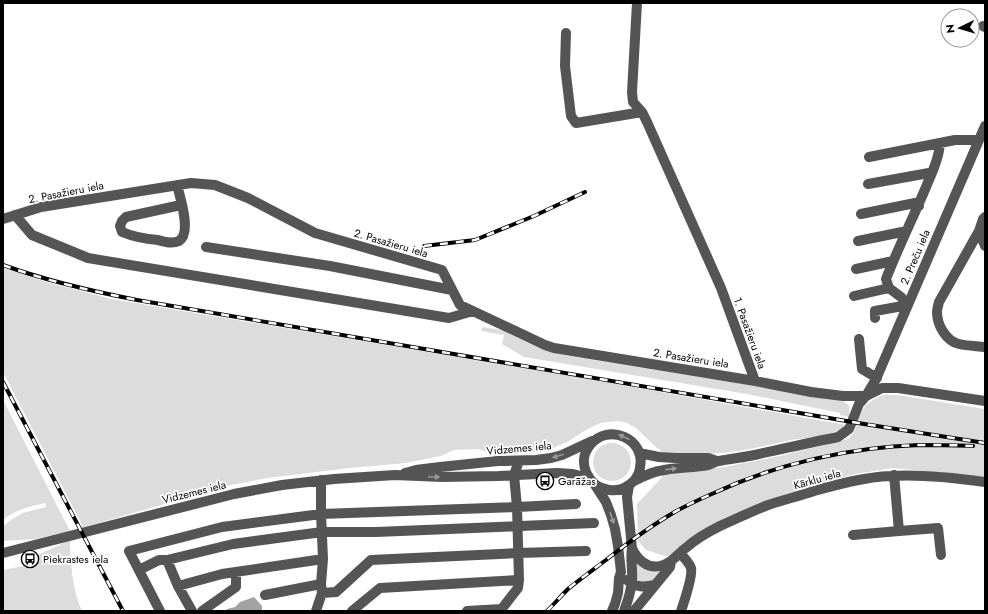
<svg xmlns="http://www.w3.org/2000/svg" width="988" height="614" font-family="Jost,sans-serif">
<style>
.green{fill:#dcdcdc}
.water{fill:#a3a3a3}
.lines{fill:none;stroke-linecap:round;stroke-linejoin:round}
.minor{stroke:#555;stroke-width:10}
.rail-casing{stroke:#000;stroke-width:4}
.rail{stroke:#fff;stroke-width:2.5;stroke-dasharray:8;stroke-linecap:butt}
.oneway{fill:#999}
.labels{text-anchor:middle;stroke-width:3.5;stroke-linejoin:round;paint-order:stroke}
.street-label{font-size:11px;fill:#000;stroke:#fff}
.poi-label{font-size:11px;fill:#000;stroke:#fff;text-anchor:start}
</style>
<rect width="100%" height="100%" fill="#fff"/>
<path class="green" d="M3 268 50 283 112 299 588 379 846 425C838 435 805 438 791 440 768 445 745 451 722 453 701 455 681 455 660 454V449H658L636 428 627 423 618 421 608 422 600 423 584 431 569 441 553 448 539 451 525 453H492L478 449 454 450 441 456 406 463 350 468 267 478 231 485 102 522 83 527 3 372Z
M483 327 495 329 503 331 524 341 540 348 563 355 823 397C830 399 845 399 849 406 850 410 849 414 849 417L840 415V413L747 394 524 357 502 344 504 335 481 331Z
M888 394V395H897L985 409V477L893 468 855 474 798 490 760 503 669 557 646 550 638 541 637 504 662 477V474L724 467 780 456 848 439C855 433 855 429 858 420 863 404 873 398 888 394Z
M3 400 70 531 35 539 3 541V526L14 518 23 513 46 507V505L45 503C28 507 17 509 3 520Z
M593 462a19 19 0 1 1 38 0a19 19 0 1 1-38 0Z
M70 540C70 562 73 592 82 611H3V570L18 567 36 562 35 556Z
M635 562 662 570C652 583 652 583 635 581Z"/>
<path class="water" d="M254 597 262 606V611H226L227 609 235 607 240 602Z"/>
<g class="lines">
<path class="minor" d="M637 3 632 92 633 102 642 112 647 122 721 288 755 381
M983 26 985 27
M566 33 565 66 571 116 576 123 642 112
M869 157 955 140H978
M868 184 929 173 931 174
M177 185C180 197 192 233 179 241 173 244 164 242 158 240 145 239 134 237 122 232L120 226 122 221 126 217 181 205
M861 214 915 203 919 206
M15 215 32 235 88 258 449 318 473 311
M985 217 983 219 979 231 985 246
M3 219 41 207 191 183 215 185 248 198 315 233 442 270 460 305 545 345 554 348 755 381 811 392 843 396H866L882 388H898L985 401
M979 231 939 302C938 306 937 309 937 312 937 325 946 341 959 344 968 346 977 346 985 347
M858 241 902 232 905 234
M206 247 330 266 452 290
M856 269 893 261
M854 296 889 288
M908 305 901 297 889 288 886 279C898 248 913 218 926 187 932 173 939 158 940 143
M875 318V311L908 305
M859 339 862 369 877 378
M639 453 659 457 675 458H708L717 461
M405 473 416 470 440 467 498 461 536 460 551 458 562 455 592 441
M634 481C637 477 640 472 640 467 646 439 608 422 590 445 576 462 588 487 609 490 616 491 624 489 629 485 631 484 632 482 634 481 639 478 653 472 659 471 675 467 692 468 708 465 711 464 715 462 719 461 729 459 739 458 749 456 778 450 808 443 838 437L849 429 859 404 866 396 876 379 985 126
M595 485 606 502 611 515 615 529 618 546 621 572 619 578 618 593 615 604 612 611
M629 486 627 497 632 548C637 559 647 569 660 566 673 563 677 554 687 547 697 538 708 532 720 526 736 519 752 511 768 505 783 500 799 496 814 491 839 484 865 477 891 476 920 474 956 478 985 482
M899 531 938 528 941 555
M853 535 899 531 894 475
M3 553 234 494 282 485 334 479 395 475 442 477 499 476 557 473 573 474 589 478
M680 553C684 558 689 562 691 568 693 576 684 602 681 611
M167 560 178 586 192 611
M139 570 159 560H167L233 544 322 532H376L594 523
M627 580C635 588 645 587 655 585
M178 586 222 574 323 559
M322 593 336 592 371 560 518 553 586 551
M265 595 321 584
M160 611 129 551 222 527 321 514 517 507 576 504
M202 611 236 587V572
M316 611 322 593 321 584 323 559 321 514V480
M352 611 380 588 519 580 517 507 514 475 519 461
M467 611 502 609
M500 611 518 588 519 580
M624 611C628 601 631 591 632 580 633 569 630 559 632 548
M634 611 670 567 671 562"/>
<defs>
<path id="rail" d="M424 246 475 240 534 216 585 192
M3 265C47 281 91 291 137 300L864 424 953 438 985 443
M3 382 123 611
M547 611C554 604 561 596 568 589 580 579 594 569 606 560 626 544 647 529 668 516 682 507 698 500 714 493 776 464 851 447 919 445 937 445 955 445 973 446"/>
</defs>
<use href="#rail" class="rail-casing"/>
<use href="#rail" class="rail"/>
</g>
<defs><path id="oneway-solid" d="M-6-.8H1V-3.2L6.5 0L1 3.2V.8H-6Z"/></defs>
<g class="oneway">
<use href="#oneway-solid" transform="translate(624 437) rotate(-156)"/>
<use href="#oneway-solid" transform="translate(558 456) rotate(164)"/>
<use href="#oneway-solid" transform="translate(671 469) rotate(-7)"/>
<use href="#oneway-solid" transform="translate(434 477)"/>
<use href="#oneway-solid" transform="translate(612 518) rotate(72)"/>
</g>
<defs>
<symbol id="bus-ring" viewBox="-11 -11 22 22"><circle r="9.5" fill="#fff" stroke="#000" stroke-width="1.5"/><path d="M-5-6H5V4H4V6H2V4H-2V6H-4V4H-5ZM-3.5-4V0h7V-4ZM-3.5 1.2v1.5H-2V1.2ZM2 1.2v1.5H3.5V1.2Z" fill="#000"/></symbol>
</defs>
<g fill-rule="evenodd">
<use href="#bus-ring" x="535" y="471" width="20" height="20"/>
<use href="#bus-ring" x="20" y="549" width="20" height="20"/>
</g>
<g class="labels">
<g class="street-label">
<text transform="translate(66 192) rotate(-11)" y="4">2. Pasažieru iela</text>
<text transform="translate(391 243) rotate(16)" y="4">2. Pasažieru iela</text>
<text transform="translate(915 257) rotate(-67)" y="4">2. Preču iela</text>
<text transform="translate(750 333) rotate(70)" y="4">1. Pasažieru iela</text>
<text transform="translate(691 358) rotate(9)" y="4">2. Pasažieru iela</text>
<text transform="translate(519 448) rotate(-5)" y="4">Vidzemes iela</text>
<text transform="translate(817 479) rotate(-16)" y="4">Kārklu iela</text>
<text transform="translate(194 492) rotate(-14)" y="4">Vidzemes iela</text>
</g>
<g class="poi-label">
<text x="558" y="485">Garāžas</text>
<text x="43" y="563">Piekrastes iela</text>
</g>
</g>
<rect width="988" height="614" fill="none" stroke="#000000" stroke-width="8"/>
<g transform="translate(960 28) rotate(265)"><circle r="19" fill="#ffffff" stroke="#999999"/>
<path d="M0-3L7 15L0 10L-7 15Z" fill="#000000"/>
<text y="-6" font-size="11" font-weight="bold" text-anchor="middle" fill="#000000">N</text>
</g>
</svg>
